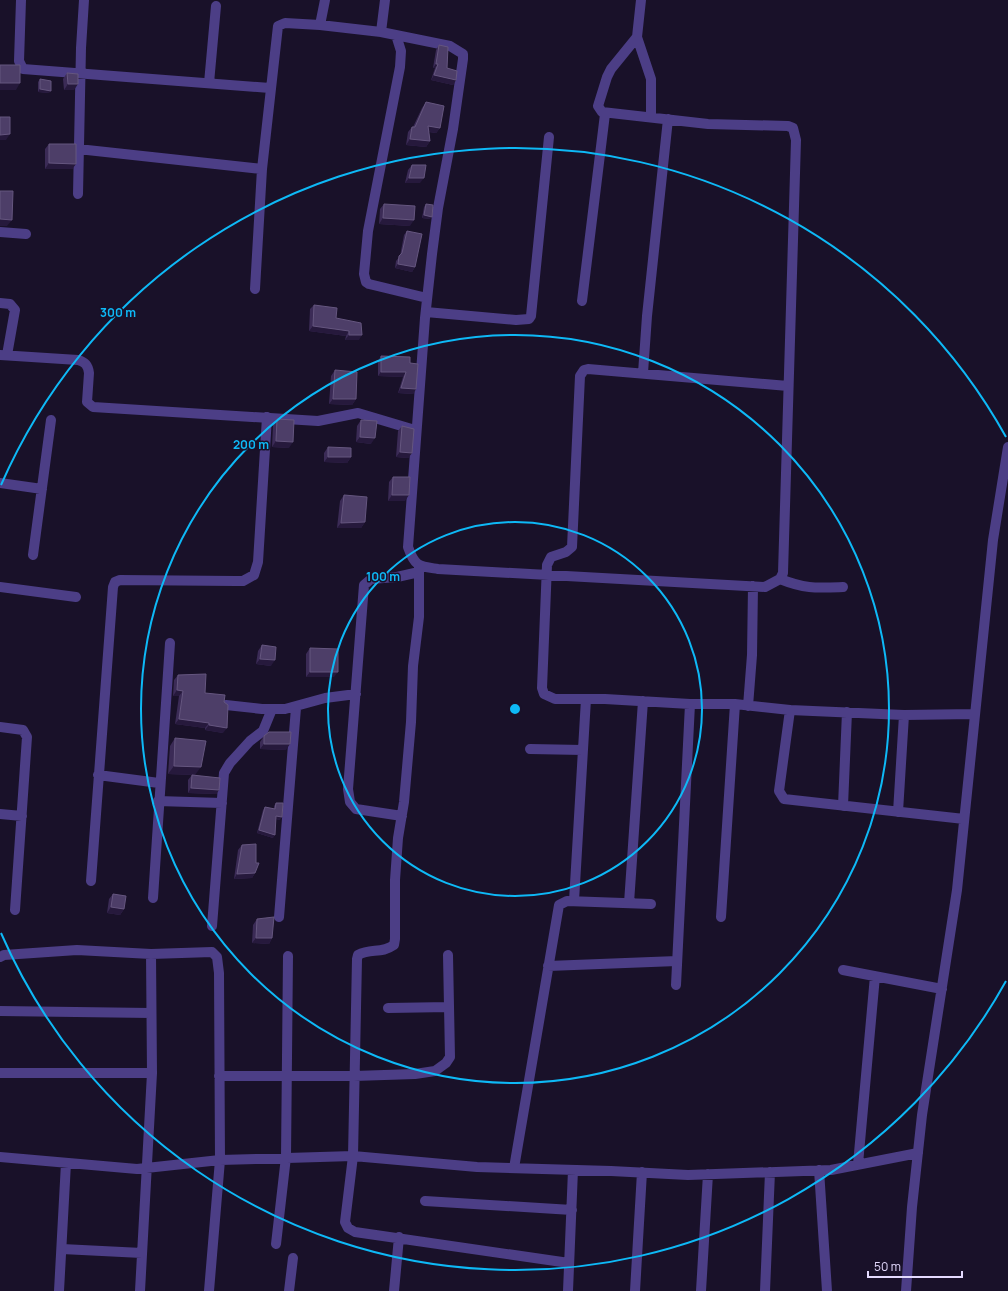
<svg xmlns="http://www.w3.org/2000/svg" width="1008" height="1291" font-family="Manrope,sans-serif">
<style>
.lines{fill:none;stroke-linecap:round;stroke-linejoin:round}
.minor{stroke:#4c3e86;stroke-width:10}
.wall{fill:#3b2b56}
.shaded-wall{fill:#26193c}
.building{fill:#4d3e68;stroke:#65567f}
.ring{fill:none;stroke:#0eb9f6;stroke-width:2}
.centre{fill:#0eb9f6;stroke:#191129;stroke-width:2}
.ring-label{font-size:12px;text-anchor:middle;font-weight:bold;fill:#0eb9f6;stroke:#191129;stroke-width:3;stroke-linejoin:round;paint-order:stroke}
</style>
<rect width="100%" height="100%" fill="#191129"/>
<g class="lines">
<path class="minor" d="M21 0 19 61 23 69 270 88
M385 0 381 32 450 46 463 54V59L453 129 438 208 432 254 425 318 408 547C415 567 419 566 438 569L765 587 780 579 783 573 796 140 793 128 788 126 708 124 602 112 598 106 607 77 611 69 637 37
M641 0 637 37 651 79V117
M320 25 381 32
M396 35 401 51 400 67 368 231 364 274 366 282 369 284 427 298
M209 83 216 6
M78 149 262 169
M78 194 81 48 84 0
M0 232 26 234
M255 289 262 169 278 26 285 23 320 25 325 0
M582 301 605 114
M0 303 10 304 15 310 7 355
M426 312 516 320 529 319 531 316 549 137
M0 355 78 360C85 362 88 365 89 373L87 402 93 407 318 421 358 413 415 430
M643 373 647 316 668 119
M788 386 588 369 584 370 580 376 572 547 566 552 551 557 547 565 542 688 544 694 555 699H605L690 704H735L790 710 904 715 974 714
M0 483 42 489
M33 555 51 420
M419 566V617L413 666 411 722 404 802 398 838 395 880V939L394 945C381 954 371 948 358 955L357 959 353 1156 345 1222 348 1228 355 1232 569 1263
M780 579C805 589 816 588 843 587
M0 587 76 597
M226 705 262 709H285L325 698 356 694
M748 706 752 655 753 586
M790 710 779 791 784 799 964 819
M0 727 23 730 27 737 15 910
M530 749 583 750
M98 775 159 783
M158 801 222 803
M843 806 847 712
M898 812 904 715
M0 814 22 816
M402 816 356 809 350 802 348 789 364 585 371 579 397 577 419 572
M91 881 113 587 115 582 120 580 236 581H243L254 575 258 562 267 417
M153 898 170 643
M574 901 586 699
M629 903 643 701
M279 917 296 708
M721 917 735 704
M212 926 224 773 230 763 250 741 263 731 272 709
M0 957 4 955 77 950 151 954 212 952 217 957 219 973 220 1160 209 1291
M548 966 677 961
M843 970 942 989
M676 985 690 704
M388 1008 449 1007
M0 1011 151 1013
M0 1073H152
M219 1076H354L415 1074 435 1071 446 1063 450 1057 448 955
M0 1157 137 1169 220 1160 353 1156 477 1167 611 1171 688 1175 831 1170 918 1153
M858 1164 875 976
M514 1168 559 905 567 901 651 904
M819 1170 827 1291
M425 1201 572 1210
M276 1244 286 1157 288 956
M62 1249 142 1253
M59 1291 66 1163
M140 1291 152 1073 151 954
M289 1291 293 1258
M394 1291 399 1237
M568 1291 573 1170
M635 1291 642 1172
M701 1291 708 1174
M765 1291 770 1172
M906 1291 912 1207 922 1115 957 890 993 540 1008 447"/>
</g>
<path class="wall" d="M439 45 447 68 456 80 453 85 431 80 435 68H433L436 50Z
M67 73 74 90H64L63 79Z
M40 79 49 93 38 92V82Z
M426 102 440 128 436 133 429 132 430 141 426 147 406 145 408 132 412 127H413L422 108Z
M49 144 76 164 72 169H45V149Z
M412 165 420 183H405L408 170Z
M384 204 410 226 379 224 380 209Z
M426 204 430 219 422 218 424 207Z
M407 231 415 267 412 272 395 268 396 261 400 256 404 235Z
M314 305 336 318 359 340H345L346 336 309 331 310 309Z
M381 356 410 363 416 389 413 394 398 393 403 377 378 376V361Z
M335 370 356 399 352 405 329 404 331 376Z
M277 419 289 448 272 447 273 425Z
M361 420 371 444 356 442 357 426Z
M402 426 412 453 408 458 396 457 398 431Z
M328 447 351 457 347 463 324 462V453Z
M393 477 405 501H388L389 482Z
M344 495 365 522 361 528H337L340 501Z
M262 645 271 666 256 664 258 651Z
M310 648 334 677H306V654Z
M178 675 205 693 224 702 223 733 205 730V728L175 724 179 696H173L174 680Z
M264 736 286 750 260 749V742Z
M175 738 195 775 168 774 170 746Z
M192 775 219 790 216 794 188 793V780Z
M276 803 280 820 276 819 273 838 257 833 263 810 265 807 274 809V806Z
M242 845 255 873 252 878 234 879 238 850Z
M113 894 124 909 120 915 107 913 109 899Z
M257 919 272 938 269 944 252 943 253 925Z"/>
<path class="shaded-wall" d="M436 64H438L435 68H433Z
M434 75 456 80 453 85 431 80Z
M0 83H20L16 90H0Z
M68 84H78L74 90H64Z
M40 89 51 91 49 93 38 92Z
M428 126 440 128 436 133 424 131Z
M10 134 6 140H0V135Z
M410 139 430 141 426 147 406 145Z
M49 163 76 164 72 169H45Z
M409 178H424L420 183H405Z
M424 215 432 217 430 219 422 218Z
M383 218 414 220 410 226 379 224Z
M0 219 12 220 7 226H0Z
M398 264 415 267 412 272 395 268Z
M313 326 349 331 346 336 309 331Z
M349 335H362L359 340H345Z
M381 372H406L403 377 378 376Z
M401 388 416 389 413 394 398 393Z
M333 399H356L352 405 329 404Z
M360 437 375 438 371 444 356 442Z
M276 441 293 442 289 448 272 447Z
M400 452 412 453 408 458 396 457Z
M328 457H351L347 463 324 462Z
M392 495H409L405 501H388Z
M365 522 361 528H337L341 523Z
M260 659 275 660 271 666 256 664Z
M310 672H338L334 677H306Z
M177 690 183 691 179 696H173Z
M179 719 209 723 205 728 175 724Z
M209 725 227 728 223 733 205 730Z
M264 744H290L286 750 260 749Z
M174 766 201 767 195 775 168 774Z
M191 788 219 790 216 794 188 793Z
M276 816 282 817 280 820 274 819Z
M259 830 275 835 273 838 257 833Z
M255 873 252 878 234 879 237 874Z
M111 907 124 909 120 915 107 913Z
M256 938H272L269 944 252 943Z"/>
<path class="building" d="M439 45 448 47 447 68 457 71 456 80 434 75 438 64H436Z
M0 65H20V83H0Z
M67 73 78 74V84H68Z
M40 79 51 81V91L40 89Z
M426 102 444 106 440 128 428 126 430 141 410 139 412 127H415Z
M0 117H10V134L0 135Z
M49 144H76V164L49 163Z
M412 165H426L424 178H409Z
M0 191H13L12 220 0 219Z
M384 204 415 206 414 220 383 218Z
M426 204 433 205 432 217 424 215Z
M407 231 422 234 415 267 398 264 399 256 402 253Z
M314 305 337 308 336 318 361 323 362 335H349V331L313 326Z
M381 356 410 357V363L418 364 416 389 401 388 406 372H381Z
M335 370 357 372 356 399H333Z
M277 419 294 420 293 442 276 441Z
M361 420 377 421 375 438 360 437Z
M402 426 414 429 412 453 400 452Z
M328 447 351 448V457H328Z
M393 477H410L409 495H392Z
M344 495 367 497 365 522 341 523Z
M262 645 276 647 275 660 260 659Z
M310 648 338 649V672H310Z
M206 674 205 693 225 695 224 702 228 705 227 728 209 725V723L179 719 183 691 177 690 178 675Z
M269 732H291L290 744H264V736Z
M175 738 206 741 201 767 174 766Z
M192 775 220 778 219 790 191 788Z
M276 803H283L282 817 276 816 275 835 259 830 265 807 275 809Z
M256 844V863H259L255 873 237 874 242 845Z
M113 894 126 896 124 909 111 907Z
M274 917 272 938H256L257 919Z"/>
<g class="ring">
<circle cx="515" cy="709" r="187"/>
<circle cx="515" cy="709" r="374"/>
<path d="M1006 981A561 561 0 0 1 1 933M1 485A561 561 0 0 1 1006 437"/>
</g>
<circle cx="515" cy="709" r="6" class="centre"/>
<g class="ring-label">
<text x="118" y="317">300 m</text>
<text x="251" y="449">200 m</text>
<text x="383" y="581">100 m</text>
</g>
<path d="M868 1271v6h94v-6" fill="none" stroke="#e4dafe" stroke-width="2"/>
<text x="874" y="1271" font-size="12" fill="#e4dafe" stroke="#191129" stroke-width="3" paint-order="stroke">50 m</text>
</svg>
